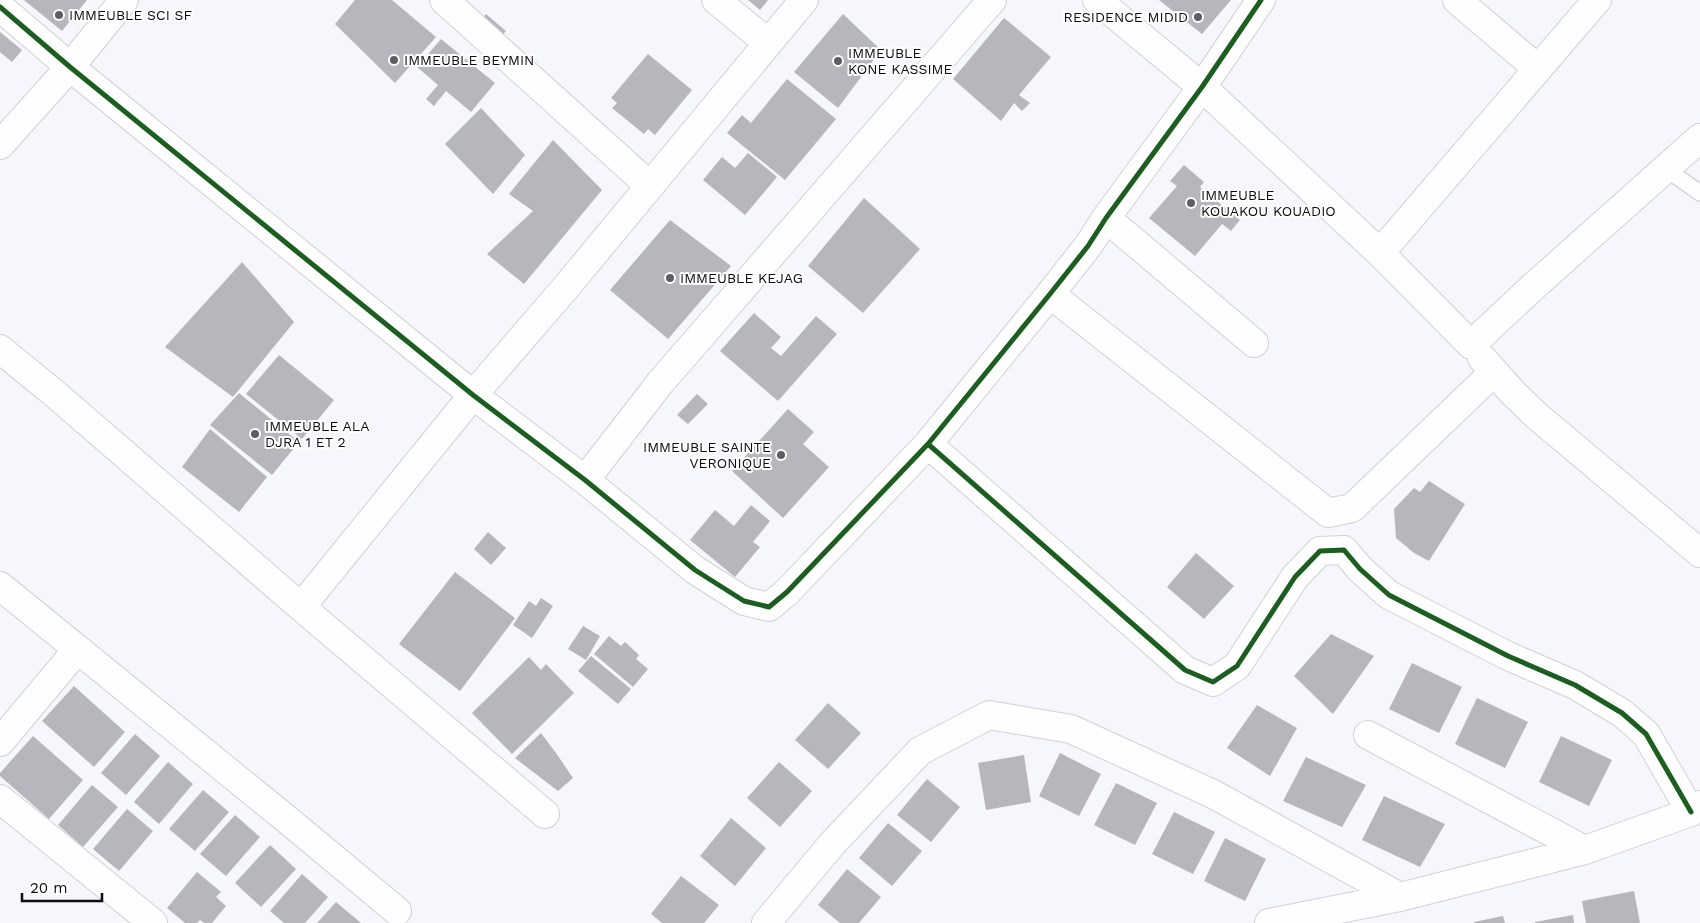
<svg xmlns="http://www.w3.org/2000/svg" width="1700" height="923" font-family="'Work Sans',sans-serif">
<style>
.building{fill:#b6b6bc}
.lines{fill:none;stroke-linecap:round;stroke-linejoin:round}
.lane-casing{stroke:#d0d1d8;stroke-width:18}
.street-casing{stroke:#d0d1d8;stroke-width:30}
.lane{stroke:#fefeff;stroke-width:15}
.street{stroke:#fefeff;stroke-width:28}
.cycleway-casing{stroke:#fff;stroke-width:8}
.cycleway{stroke:#1b5e20;stroke-width:5}
.poi-dot{fill:#5d5e64;stroke:#fff;stroke-width:2}
.labels{text-anchor:middle;stroke-width:4;stroke-linejoin:round;paint-order:stroke}
.poi-label{font-size:14px;fill:#0b0b12;stroke:#fff;text-anchor:start}
</style>
<rect width="100%" height="100%" fill="#f6f7fc"/>
<path class="building" d="M24 0H87L62 31Z
M355 0H392L436 37 395 83 335 24Z
M748 0H768L760 10Z
M1159 0H1231L1202 34Z
M486 14 506 31 496 42 476 25Z
M843 14 881 50 838 108 794 72Z
M1004 18 1051 57 1019 95 1030 103 1022 111 1014 103 1001 121 953 79Z
M0 32 22 50 12 62 0 52Z
M441 39 495 83 471 112 446 91 434 106 426 99 438 85 417 67Z
M648 54 692 90 655 135 648 129 644 134 612 108 617 103 611 98Z
M787 79 836 119 785 180 727 133 742 115 751 123Z
M481 108 525 155 493 194 445 144Z
M553 140 602 190 524 284 487 254 533 211 509 194Z
M748 153 777 177 745 215 703 180 722 157 735 168Z
M1184 165 1204 182 1200 187 1240 220 1231 231 1222 224 1195 256 1149 218 1177 186 1170 181Z
M864 198 920 249 863 313 808 266Z
M670 220 731 266 668 339 610 290Z
M242 262 294 322 233 397 165 347Z
M754 313 781 337 771 348 781 356 816 316 837 334 778 401 720 351Z
M279 355 334 400 302 439 246 394Z
M239 393 299 442 272 475 210 425Z
M697 394 708 404 688 424 677 415Z
M788 409 814 432 803 444 829 467 783 518 732 471Z
M210 429 267 477 239 512 182 467Z
M1429 481 1465 504 1429 561 1414 553 1396 538 1394 509 1414 488 1420 492Z
M751 505 770 521 753 542 760 547 735 577 690 540 715 510 734 526Z
M488 532 506 548 491 565 474 549Z
M1196 553 1234 586 1204 619 1167 587Z
M455 572 515 618 460 691 399 644Z
M541 598 553 606 532 638 513 625 529 601 536 606Z
M583 626 600 636 586 660 568 649Z
M1331 634 1374 656 1333 714 1294 676Z
M609 636 621 646 625 642 639 655 636 659 648 669 633 687 594 654Z
M591 656 631 689 618 704 578 671Z
M529 657 541 670 546 664 574 693 512 754 472 713Z
M1412 663 1462 687 1439 733 1389 709Z
M74 686 125 732 94 767 42 721Z
M1477 698 1528 722 1505 768 1455 744Z
M828 703 861 733 828 769 795 740Z
M1257 705 1297 728 1270 776 1227 748Z
M541 733 556 753 573 778 558 791 515 758Z
M135 734 160 756 126 795 101 773Z
M33 736 83 780 49 819 0 776V773Z
M1561 736 1612 760 1589 806 1539 782Z
M1060 753 1101 774 1079 816 1039 796Z
M1024 755 1031 802 986 810 978 763Z
M1306 757 1366 785 1342 827 1283 801Z
M168 762 193 784 159 824 134 802Z
M779 762 812 791 780 827 747 798Z
M927 779 960 807 931 842 897 815Z
M1116 783 1157 803 1135 845 1094 825Z
M92 785 118 807 83 847 58 825Z
M203 790 229 812 195 851 169 829Z
M1384 796 1445 824 1420 867 1362 840Z
M127 809 153 831 119 871 93 849Z
M1174 812 1215 832 1193 874 1152 854Z
M235 815 260 837 226 876 200 854Z
M731 818 766 848 735 886 700 856Z
M888 823 922 851 892 886 859 858Z
M1225 838 1266 859 1245 901 1204 881Z
M270 845 296 869 261 907 235 883Z
M847 869 881 897 859 923H840L818 905Z
M197 872 221 892 216 897 226 906 212 923H204L200 920 197 923H185L167 908Z
M302 874 328 897 305 923H284L270 911Z
M681 876 719 905 704 923H662L651 914Z
M1634 891 1640 923H1586L1582 901Z
M336 902 361 923H317Z
M1573 915 1574 923H1535V922Z
M1503 916 1505 923H1474V922Z"/>
<g class="lines">
<defs>
<path id="lane" d="M1666 169 1700 193"/>
<path id="street" d="M444 0 650 186
M716 0 768 43
M1097 0 1202 87 1380 253 1471 345 1534 286 1700 138
M1457 0 1538 69
M0 7 70 67 473 395 585 480 695 570 744 601 769 607 787 592 928 444 1050 294 1088 246 1106 218 1202 87 1261 0
M0 145 70 67 124 0
M1106 218 1254 343
M1380 253 1597 0
M1050 294 1328 513 1352 508 1494 372
M0 349 55 394 301 607 545 814
M1482 358 1513 393 1537 416 1700 553
M928 444 1185 670 1213 682 1237 666 1295 577 1320 551 1344 550 1360 569 1389 595 1508 656 1575 685 1622 713 1646 734 1691 812
M585 480 660 383 992 0
M0 586 290 822 397 911
M301 607 473 395 567 286 804 0
M1368 735 1585 850
M0 742 77 650
M0 799 153 923
M766 923 832 844 920 751 989 715 1071 729 1213 794 1400 897
M1269 923 1400 897 1585 850 1691 812 1700 805"/>
</defs>
<use href="#lane" class="lane-casing"/>
<use href="#street" class="street-casing"/>
<use href="#lane" class="lane"/>
<use href="#street" class="street"/>
<defs>
<path id="cycleway" d="M0 7 70 67 473 395 585 480 695 570 744 601 769 607 787 592 928 444 1050 294 1088 246 1106 218 1202 87 1261 0
M928 444 1185 670 1213 682 1237 666 1295 577 1320 551 1344 550 1360 569 1389 595 1508 656 1575 685 1622 713 1646 734 1691 812"/>
</defs>
<use href="#cycleway" class="cycleway-casing"/>
<use href="#cycleway" class="cycleway"/>
</g>
<g class="poi-dot">
<circle cx="59" cy="15" r="5"/>
<circle cx="1198" cy="17" r="5"/>
<circle cx="394" cy="60" r="5"/>
<circle cx="838" cy="61" r="5"/>
<circle cx="1191" cy="203" r="5"/>
<circle cx="670" cy="278" r="5"/>
<circle cx="255" cy="434" r="5"/>
<circle cx="781" cy="455" r="5"/>
</g>
<g class="labels">
<g class="poi-label">
<text x="69" y="20">IMMEUBLE SCI SF</text>
<text x="1188" y="22" text-anchor="end">RESIDENCE MIDID</text>
<text x="848" y="58">IMMEUBLE<tspan x="848" dy="16">KONE KASSIME</tspan></text>
<text x="404" y="65">IMMEUBLE BEYMIN</text>
<text x="1201" y="200">IMMEUBLE<tspan x="1201" dy="16">KOUAKOU KOUADIO</tspan></text>
<text x="680" y="283">IMMEUBLE KEJAG</text>
<text x="265" y="431">IMMEUBLE ALA<tspan x="265" dy="16">DJRA 1 ET 2</tspan></text>
<text x="771" y="452" text-anchor="end">IMMEUBLE SAINTE<tspan x="771" dy="16">VERONIQUE</tspan></text>
</g>
</g>
<path d="M22 893v8h80v-8" fill="none" stroke="#0b0b12" stroke-width="2.5"/>
<text x="30" y="893" font-size="15" fill="#0b0b12" stroke="#ffffff" stroke-width="4" paint-order="stroke">20 m</text>
</svg>
